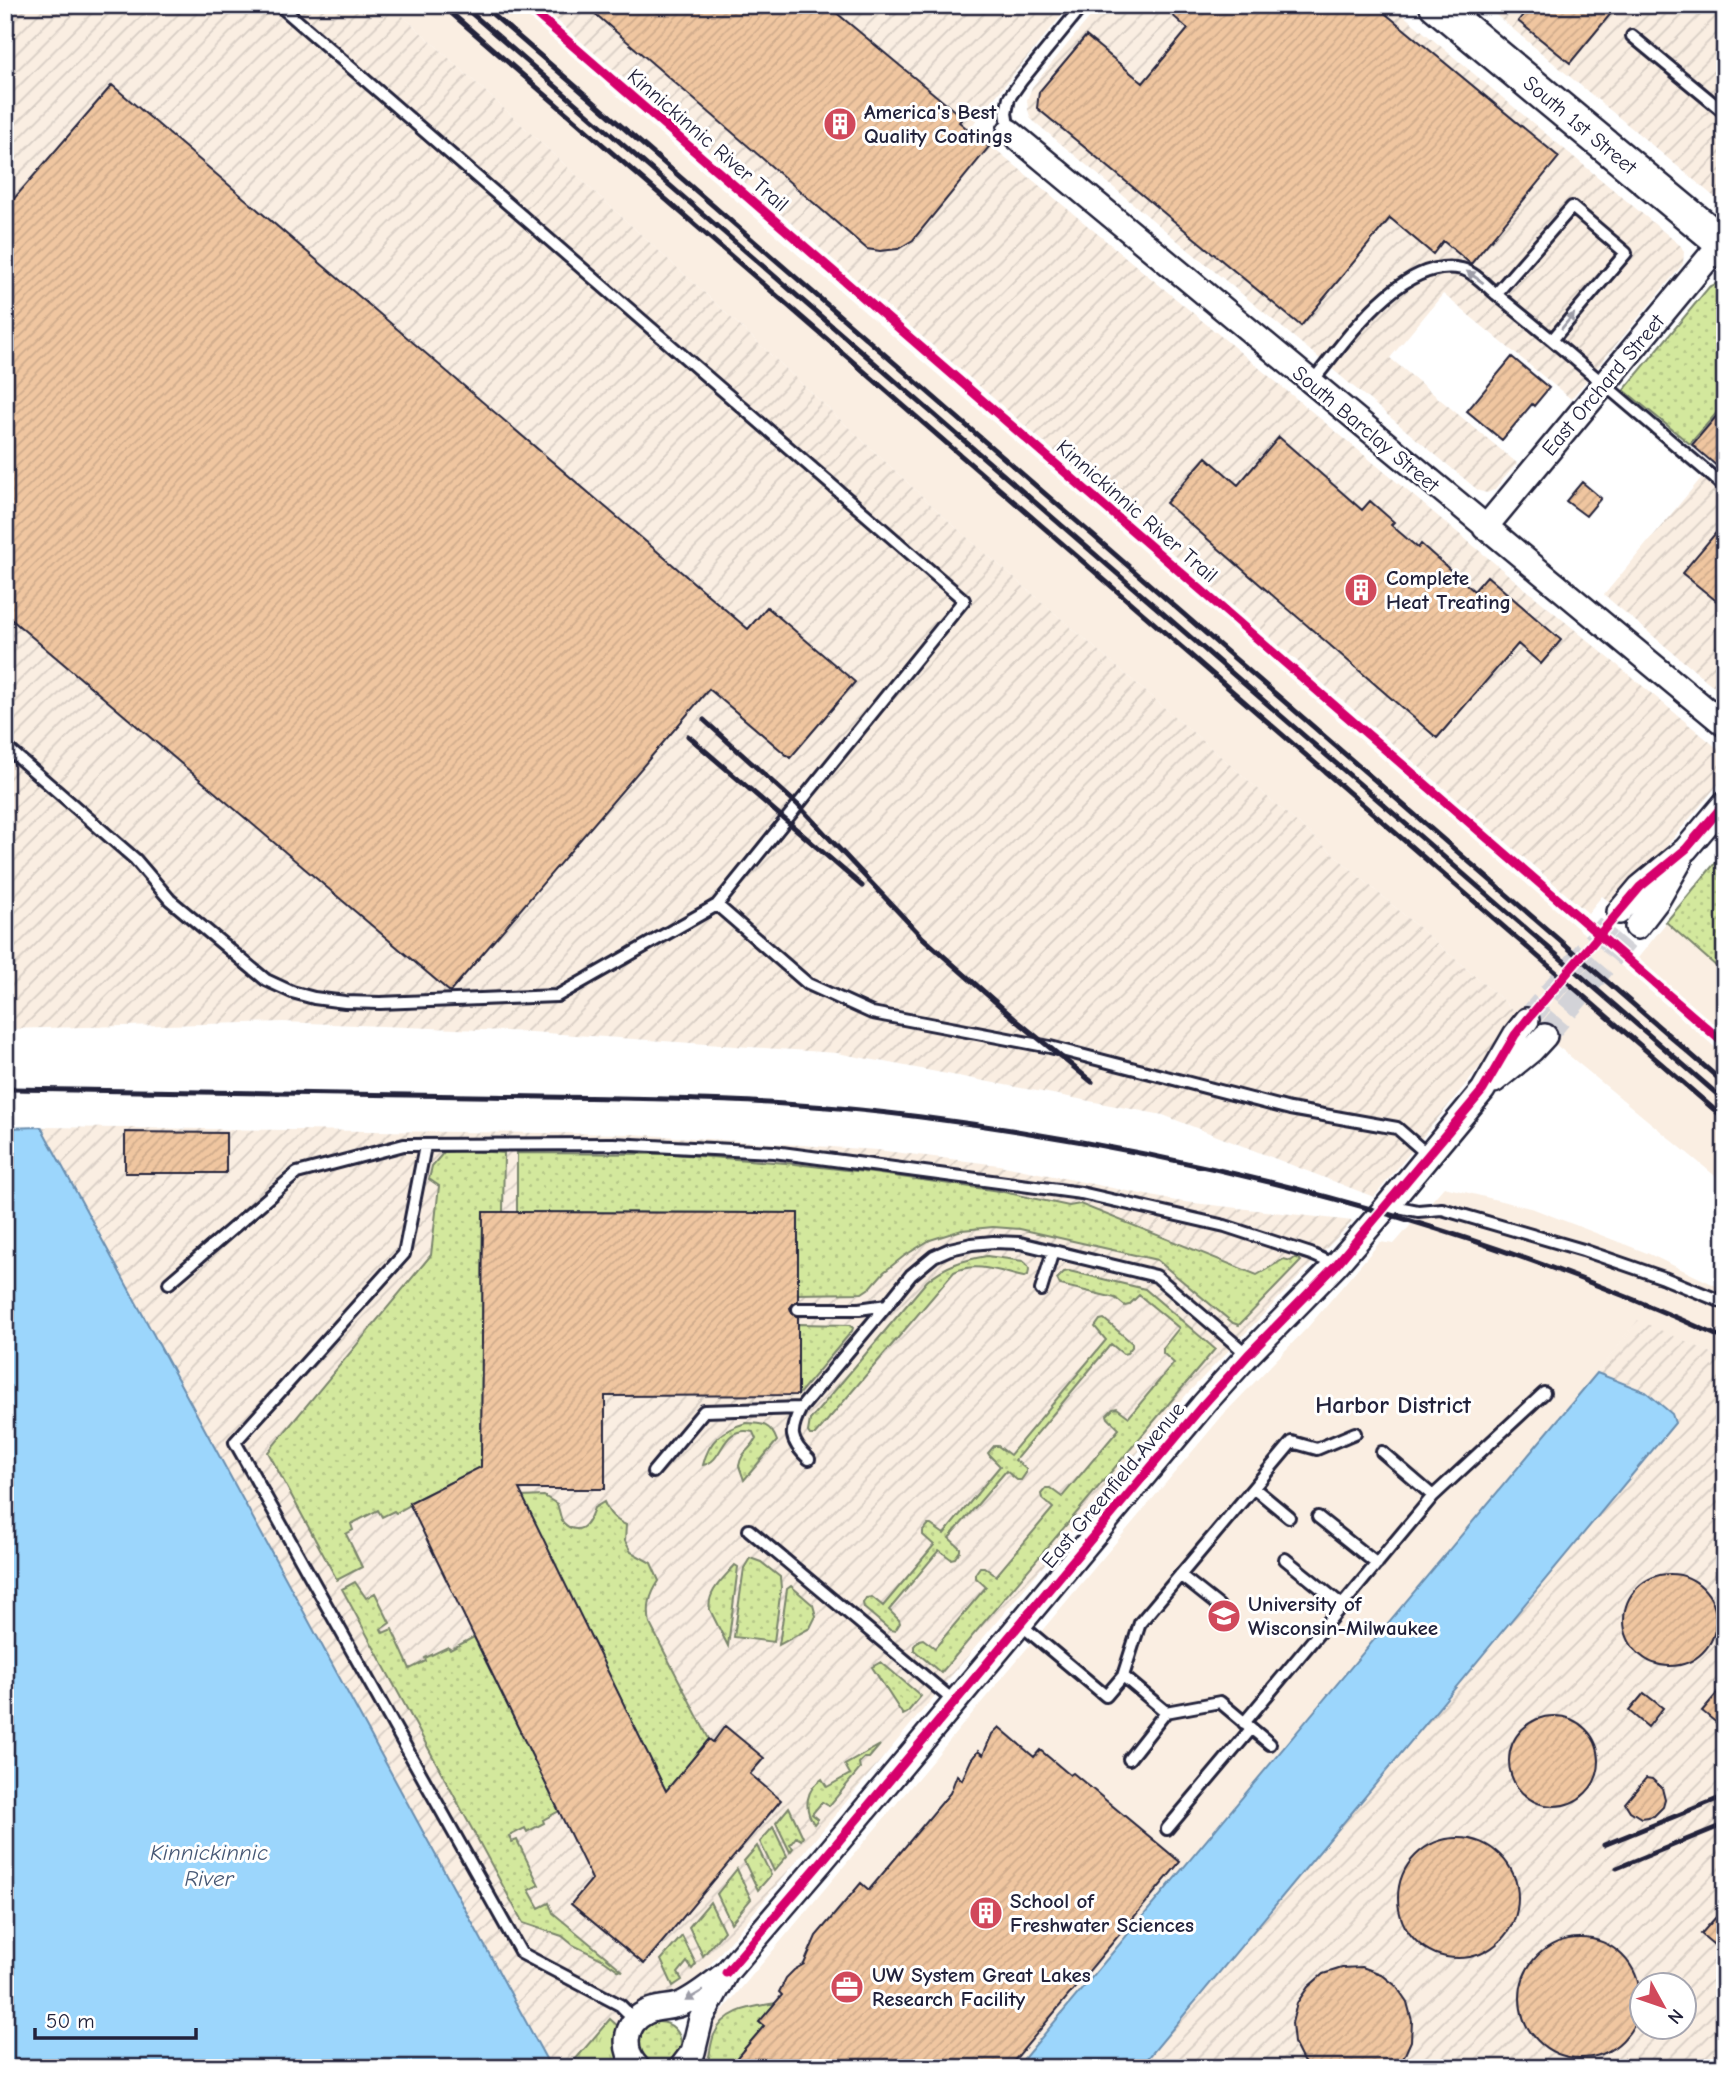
<svg xmlns="http://www.w3.org/2000/svg" width="1730" height="2073" font-family="'Comic Neue',sans-serif">
<style>
.built{fill:#faeee2}
.industrial{fill:url(#industrial-furrows);fill-rule:evenodd}
.grass{fill:url(#grass-dots);stroke:#7a856c;stroke-width:2}
.park{fill:url(#park-tufts);stroke:#7a856c;stroke-width:2}
.water{fill:#9cd6fc;stroke:#6b8eaf;stroke-width:2}
.building{fill:url(#building-hatch);stroke:#22223b;stroke-width:2}
.lines{fill:none;stroke-linecap:round;stroke-linejoin:round}
.minor-tunnel{stroke:#d3d3d8;stroke-width:23;stroke-dasharray:23 11;stroke-linecap:butt}
.service-casing{stroke:#22223b;stroke-width:16}
.minor-casing{stroke:#22223b;stroke-width:28}
.secondary-casing{stroke:#22223b;stroke-width:37}
.service{stroke:#fff;stroke-width:10}
.minor{stroke:#fff;stroke-width:23}
.secondary{stroke:#fff;stroke-width:32}
.rail{stroke:#22223b;stroke-width:5}
.cycleway-casing{stroke:#fff;stroke-width:13}
.cycleway{stroke:#d6006c;stroke-width:9}
.oneway{fill:#9c9ca7}
.labels{text-anchor:middle;stroke-width:6;stroke-linejoin:round;paint-order:stroke}
.poi-label{font-size:21px;font-weight:bold;fill:#22223b;stroke:#fff;text-anchor:start}
.street-label{font-size:21px;fill:#22223b;stroke:#fff}
.water-label{font-size:23px;font-style:italic;fill:#475875;stroke:#fff}
.quarter-label{font-size:24px;font-weight:bold;fill:#22223b;stroke:#fff}
</style>
<defs>
<pattern id="industrial-furrows" width="10" height="10" patternUnits="userSpaceOnUse" patternTransform="scale(1.75)"><rect width="10" height="10" fill="#faeee2"/><path d="M-1 1l2-2M0 10L10 0M9 11l2-2" fill="none" stroke="#d6ccc3"/></pattern>
<pattern id="grass-dots" width="8" height="8" patternUnits="userSpaceOnUse" patternTransform="scale(1.75)"><rect width="8" height="8" fill="#d3e89d"/><path d="M2 2h.1M6 6h.1" fill="none" stroke="#b5c788" stroke-width="1.8" stroke-linecap="round"/></pattern>
<pattern id="park-tufts" width="24" height="20" patternUnits="userSpaceOnUse" patternTransform="scale(1.75)"><rect width="24" height="20" fill="#d3e89d"/><path d="M3 7l-1-3M5 7V3M7 7l1-3M15 17l-1-3M17 17v-4M19 17l1-3" fill="none" stroke="#b5c788"/></pattern>
<pattern id="building-hatch" width="6" height="6" patternUnits="userSpaceOnUse" patternTransform="scale(1.75)"><rect width="6" height="6" fill="#f0c6a0"/><path d="M-1 1l2-2M0 6l6-6M5 7l2-2" fill="none" stroke="#ceaa8b"/></pattern>
</defs>
<rect width="100%" height="100%" fill="#fff"/>
<filter id="ink" filterUnits="userSpaceOnUse"><feTurbulence type="fractalNoise" baseFrequency=".0143" numOctaves="2"/><feDisplacementMap in="SourceGraphic" scale="14" xChannelSelector="R" yChannelSelector="G"/><feConvolveMatrix kernelMatrix="1 2 1 2 8 2 1 2 1" color-interpolation-filters="sRGB"/></filter>
<g filter="url(#ink)">
<path class="built" d="M391 5H514L796 253 1120 531 1725 1056V1184L1521 1016 954 526 709 297Z
M1725 849V1033L1638 958Z
M1444 1187 1534 1209 1647 1253 1725 1290V1359L1638 1321 1597 1373 1016 2068H698L703 2057 707 2033 713 2022 1223 1415 1308 1327 1380 1242 1394 1244Z"/>
<path class="industrial" d="M5 5H391L709 297 954 526 1521 1016 1374 1197 1163 1115 837 1053 532 1032 283 1022 5 1029Z
M539 5H1070L970 128 1722 752 1725 754V776L1616 907 1602 896 1588 913Z
M1100 5H1391L1681 246 1684 252 1683 264 1571 399 1443 294 1390 358 1517 463 1494 490 1487 493 1479 491 1031 119 1028 110 1027 100 1032 87Z
M1484 5H1714L1725 14V203L1718 200Z
M1702 477 1725 496V696L1604 595Z
M41 1127 631 1134 877 1150 999 1165 1176 1201 1353 1221 1187 1394 694 1984 619 2027 610 2019 568 2068H551Z
M1638 1320 1725 1359V2068H1140L1675 1423 1672 1414 1646 1392 1597 1373ZM1642 1986H1684V2028H1642Z"/>
<path class="grass" d="M1720 282 1725 284V403L1690 444 1624 390 1709 287Z
M1725 851V974L1666 922Z
M461 1150 504 1153 503 1212 483 1213 481 1467 409 1503 410 1505 396 1513 394 1511 382 1517 378 1510 351 1524 353 1530 346 1534 362 1567 337 1580 268 1452 431 1255 439 1186 429 1179 432 1166 444 1152Z
M517 1153 674 1154 786 1163 873 1173 999 1191 1069 1206 1080 1204 1257 1275 1284 1259 1291 1261 1296 1257 1301 1261 1239 1325 1233 1323 1157 1260 1020 1229 993 1227 962 1230 930 1240 904 1256 884 1272 871 1287 862 1293 798 1294V1213L517 1212Z
M987 1256 1023 1261C1029 1265 1030 1268 1028 1275L1024 1277C1001 1272 976 1261 954 1272L815 1435H810L808 1432 810 1420 927 1281C945 1265 964 1260 987 1256Z
M1069 1271 1145 1289 1215 1349 941 1673 914 1650V1646L919 1640 923 1639 935 1648 986 1587 975 1577V1574L980 1567H984L996 1576 1053 1508 1042 1498 1041 1494 1046 1488H1050L1062 1497 1119 1429 1108 1418 1107 1415 1113 1409 1117 1408 1129 1417 1174 1363 1163 1353V1348L1179 1328 1139 1295 1129 1305 1125 1306 1115 1298 1060 1285 1057 1279 1064 1272Z
M1104 1319 1132 1343V1347L1127 1353 1123 1354 1111 1344 1015 1460 1026 1469V1473L1021 1480H1017L1006 1471 949 1538 960 1548V1551L955 1558 951 1559 939 1550 889 1610 899 1620 900 1623 895 1631 890 1630 864 1608 863 1603 866 1598 872 1597 883 1606 934 1545 923 1535V1531L928 1525H931L944 1534 1000 1466 990 1456 988 1453 994 1446H998L1010 1455 1106 1340 1095 1327 1100 1320Z
M798 1324 850 1325 853 1328 852 1331 798 1395Z
M746 1423C762 1423 771 1424 777 1441L744 1480 739 1466C742 1450 750 1451 756 1439L753 1432C719 1425 726 1461 703 1465 709 1440 722 1430 746 1423Z
M544 1496 557 1504C559 1509 560 1516 562 1521 563 1523 568 1527 571 1528 585 1533 590 1519 594 1508L604 1502C609 1514 615 1520 626 1525L625 1541 631 1552 651 1563 659 1581C649 1596 647 1607 650 1624L709 1739 666 1791 522 1497Z
M750 1558 761 1562 780 1577 781 1588 774 1642 734 1637 744 1568Z
M735 1565 738 1567 728 1646 710 1610C706 1592 724 1578 735 1565Z
M355 1582 366 1598 375 1593 390 1623 381 1629 383 1633 392 1629 410 1669 426 1661 425 1658 448 1647 450 1650 474 1637 559 1811 543 1820 544 1823 527 1832 525 1828 509 1836 512 1842 517 1840 539 1885 529 1890 539 1908 549 1903 553 1913 623 1971 618 1970 604 1960 573 1945 562 1936 523 1923 342 1589Z
M791 1586 813 1605 816 1616 810 1628 779 1645 787 1589Z
M881 1662 921 1696 907 1713 903 1715 872 1667Z
M880 1745 869 1758H864L859 1763 860 1769 829 1806 822 1802 812 1814 818 1819 814 1824C803 1808 806 1789 822 1779L827 1787 850 1774 845 1765Z
M789 1807 803 1837 801 1840 796 1837 790 1845 793 1848 790 1852 776 1823Z
M773 1827 787 1856 774 1871 760 1842Z
M757 1846 771 1875 758 1890 744 1861Z
M737 1869 751 1899 731 1923 717 1894Z
M710 1902 724 1931 703 1956 689 1927Z
M682 1936 696 1964 692 1969 687 1962 678 1973 682 1980 673 1986 661 1960Z
M776 2003 759 2022 764 2026 728 2068H706C710 2057 710 2045 714 2035 725 2009 752 2007 776 2003Z
M637 2044a22 22 0 1 1 44 0a22 22 0 1 1-44 0Z"/>
<path class="park" d="M610 2019 619 2027C614 2043 616 2052 622 2068H568Z"/>
<path class="water" d="M41 1127 551 2068H5V1128Z
M1597 1373 1646 1392 1672 1414 1675 1423 1140 2068H1016Z"/>
<path class="building" d="M585 5H827L963 118 959 122 989 147 913 240 898 249 880 251 867 249Z
M1161 5H1375L1559 157 1471 264 1443 241 1433 254 1390 218 1301 326 1037 108 1039 92 1086 36 1143 83 1188 29Z
M1531 5H1618L1570 63 1518 21Z
M112 85 748 629 767 607 855 682 790 758 709 689 450 992 5 614V209Z
M1512 357 1549 388 1534 406 1532 404 1502 440 1467 411Z
M1725 406V473L1692 445Z
M1279 437 1362 510 1370 501 1394 522 1391 525 1418 548 1421 544 1474 591 1487 576 1561 640 1541 664 1518 644 1437 738 1166 503 1206 457 1238 485Z
M1582 482 1601 498 1586 516 1566 501Z
M1725 522V608L1682 573Z
M125 1132 226 1133V1173H125Z
M483 1212 798 1213V1301L794 1303 790 1308 792 1313 798 1317V1395L605 1396V1489H519L666 1791 709 1739 713 1742 725 1726 764 1758 750 1774 781 1800 644 1964 571 1904 592 1879 409 1503 481 1467Z
M1624 1620a46 46 0 1 1 92 0a46 46 0 1 1-92 0Z
M1725 1684V1730L1702 1711Z
M1644 1693 1663 1708 1648 1727 1629 1711Z
M1509 1761a45 45 0 1 1 90 0a45 45 0 1 1-90 0Z
M999 1727 1034 1757 1040 1750 1070 1775 1073 1773 1180 1862 1008 2068H728L764 2026 759 2022 782 1995 779 1992 786 1978 794 1970 804 1964 816 1936 861 1883 869 1890 950 1793 957 1775 962 1780 971 1760 978 1751 983 1755 992 1734Z
M1646 1778 1652 1779 1662 1788 1665 1800 1663 1807 1654 1816 1641 1818 1630 1811 1625 1803Z
M1398 1898a60 60 0 1 1 120 0a60 60 0 1 1-120 0Z
M1725 1907V1954L1701 1934Z
M1520 1998a60 60 0 1 1 120 0a60 60 0 1 1-120 0Z
M1362 1967 1381 1974 1396 1986 1407 2002 1412 2021 1411 2041 1399 2068H1309L1303 2061 1294 2043 1292 2023 1297 2003 1308 1987 1323 1974 1342 1968Z"/>
<g class="lines">
<path class="minor-tunnel" d="M1527 1020 1619 912
M1545 1036 1637 927"/>
<defs>
<path id="service" d="M1632 36 1725 113
M1009 131 1006 113 1009 98 1021 81 1083 5
M1496 294 1552 340
M1311 383C1344 343 1401 255 1462 269 1474 272 1486 286 1496 294L1572 207 1626 253 1552 340 1725 487
M5 746 135 859 170 900 266 980 292 992 314 998 345 1002 380 1003 557 996 717 905 964 600 279 5
M717 905 808 984 872 1013 1050 1047 1290 1109 1397 1128 1428 1155
M425 1146 404 1254 235 1442 521 1953 620 2005 635 2020
M1388 1205 1418 1211 1442 1209 1583 1250 1664 1278 1725 1303
M169 1283 297 1173 404 1145 613 1144 774 1152 1081 1193 1225 1226 1311 1254 1336 1265
M1041 1290 1053 1251
M798 1309H859L887 1305 911 1275 934 1256 950 1249 972 1244 993 1242 1020 1243 1156 1276 1248 1355
M1382 1452 1433 1496
M809 1459C789 1441 789 1431 801 1408L887 1305
M653 1472 704 1411 801 1408
M1254 1488 1289 1517
M1318 1517 1377 1564
M749 1530 955 1702
M1285 1559 1342 1605
M1180 1575 1219 1606
M1020 1624 1106 1696 1123 1676 1140 1623 1292 1442 1317 1449 1355 1433
M1123 1676 1166 1712 1220 1702 1270 1744
M1244 1723 1433 1496 1544 1393
M1129 1759 1166 1712
M1167 1829 1251 1729"/>
<path id="minor" d="M1009 131 1725 725
M1485 528 1725 238
M1619 912 1640 887 1686 849 1725 803
M1637 927 1657 901 1680 861
M1494 1081 1532 1050 1545 1036
M726 1973 822 1861 1203 1405 1248 1355 1336 1265 1382 1212 1483 1090 1515 1035 1527 1020
M638 2068C622 2052 623 2024 645 2013 656 2006 669 2009 681 2004 698 1996 712 1984 726 1973L701 2019 693 2052 681 2068"/>
<path id="secondary" d="M1436 5 1725 245"/>
</defs>
<use href="#service" class="service-casing"/>
<use href="#minor" class="minor-casing"/>
<use href="#secondary" class="secondary-casing"/>
<use href="#service" class="service"/>
<use href="#minor" class="minor"/>
<use href="#secondary" class="secondary"/>
<path class="rail" d="M442 5 1725 1119
M462 5 1725 1101
M482 5 1725 1084
M704 720 798 805 923 938 1016 1020 1092 1082
M688 736 862 886
M5 1089C161 1091 317 1094 472 1096 622 1098 772 1097 921 1117 1198 1153 1470 1223 1725 1339
M1604 1845 1725 1796
M1617 1868 1725 1824"/>
<defs>
<path id="cycleway" d="M526 5 1725 1044
M726 1973 822 1861 1203 1405 1248 1355 1336 1265 1483 1090 1515 1035 1527 1020 1640 887 1686 849 1725 803"/>
</defs>
<use href="#cycleway" class="cycleway-casing"/>
<use href="#cycleway" class="cycleway"/>
</g>
<defs><path id="oneway-solid" d="M-6-.8H1V-3.2L6.5 0L1 3.2V.8H-6Z" transform="scale(1.75)"/></defs>
<g class="oneway">
<use href="#oneway-solid" transform="translate(1475 277) rotate(-145)"/>
<use href="#oneway-solid" transform="translate(1568 321) rotate(-50)"/>
<use href="#oneway-solid" transform="translate(694 1996) rotate(149)"/>
</g>
</g>
<defs>
<symbol id="building-disc" viewBox="-11 -11 22 22"><circle r="9.5" fill="#d1495b" stroke="#fff"/><path d="M-4-6H4V6H1V3H-1V6H-4ZM-2.5-4.3h1.7v1.8h-1.7ZM.8-4.3h1.7v1.8H.8ZM-2.5-1h1.7V.8h-1.7ZM.8-1h1.7V.8H.8Z" fill="#fff"/></symbol>
<symbol id="university-disc" viewBox="-11 -11 22 22"><circle r="9.5" fill="#d1495b" stroke="#fff"/><path d="M0-5L7-2L0 1L-7-2ZM-4 1L0 2.5L4 1V4Q0 6-4 4Z" fill="#fff"/></symbol>
<symbol id="office-disc" viewBox="-11 -11 22 22"><circle r="9.5" fill="#d1495b" stroke="#fff"/><path d="M-6-3h4V-5.5h4V-3h4V5H-6ZM-1-4.5V-3h2v-1.5ZM-6 0V1H6V0Z" fill="#fff"/></symbol>
</defs>
<g fill-rule="evenodd">
<use href="#building-disc" x="821" y="105" width="38" height="38"/>
<use href="#building-disc" x="1342" y="571" width="38" height="38"/>
<use href="#university-disc" x="1205" y="1597" width="38" height="38"/>
<use href="#building-disc" x="967" y="1894" width="38" height="38"/>
<use href="#office-disc" x="828" y="1968" width="38" height="38"/>
</g>
<g class="labels">
<g class="poi-label">
<text x="864" y="119">America's Best<tspan x="864" dy="24">Quality Coatings</tspan></text>
<text x="1386" y="585">Complete<tspan x="1386" dy="24">Heat Treating</tspan></text>
<text x="1248" y="1611">University of<tspan x="1248" dy="24">Wisconsin-Milwaukee</tspan></text>
<text x="1010" y="1908">School of<tspan x="1010" dy="24">Freshwater Sciences</tspan></text>
<text x="872" y="1982">UW System Great Lakes<tspan x="872" dy="24">Research Facility</tspan></text>
</g>
<g class="street-label">
<text transform="translate(1580 125) rotate(40)" y="7">South 1st Street</text>
<text transform="translate(708 140) rotate(41)" y="7">Kinnickinnic River Trail</text>
<text transform="translate(1603 385) rotate(-50)" y="7">East Orchard Street</text>
<text transform="translate(1366 429) rotate(40)" y="7">South Barclay Street</text>
<text transform="translate(1137 511) rotate(41)" y="7">Kinnickinnic River Trail</text>
<text transform="translate(1113 1485) rotate(-50)" y="7">East Greenfield Avenue</text>
</g>
<g class="water-label">
<text x="209" y="1860">Kinnickinnic<tspan x="209" dy="26">River</tspan></text>
</g>
<g class="quarter-label">
<text x="1393" y="1413">Harbor District</text>
</g>
</g>
<rect width="1730" height="2073" fill="none" stroke="#fff" stroke-width="28"/>
<rect x="14" y="14" width="1702" height="2045" fill="none" stroke="#22223b" stroke-width="2.5" filter="url(#ink)"/>
<g transform="translate(1663 2006) rotate(130)"><circle r="33" fill="#ffffff" stroke="#a7a7b1" stroke-width="2"/>
<path d="M0-5L12 26L0 18L-12 26Z" fill="#d1495b"/>
<text y="-10" font-size="19" font-weight="bold" text-anchor="middle" fill="#22223b">N</text>
</g>
<path d="M35 2028v10h161v-10" fill="none" stroke="#22223b" stroke-width="3.5"/>
<text x="46" y="2028" font-size="21" fill="#22223b" stroke="#ffffff" stroke-width="5" paint-order="stroke">50 m</text>
</svg>
